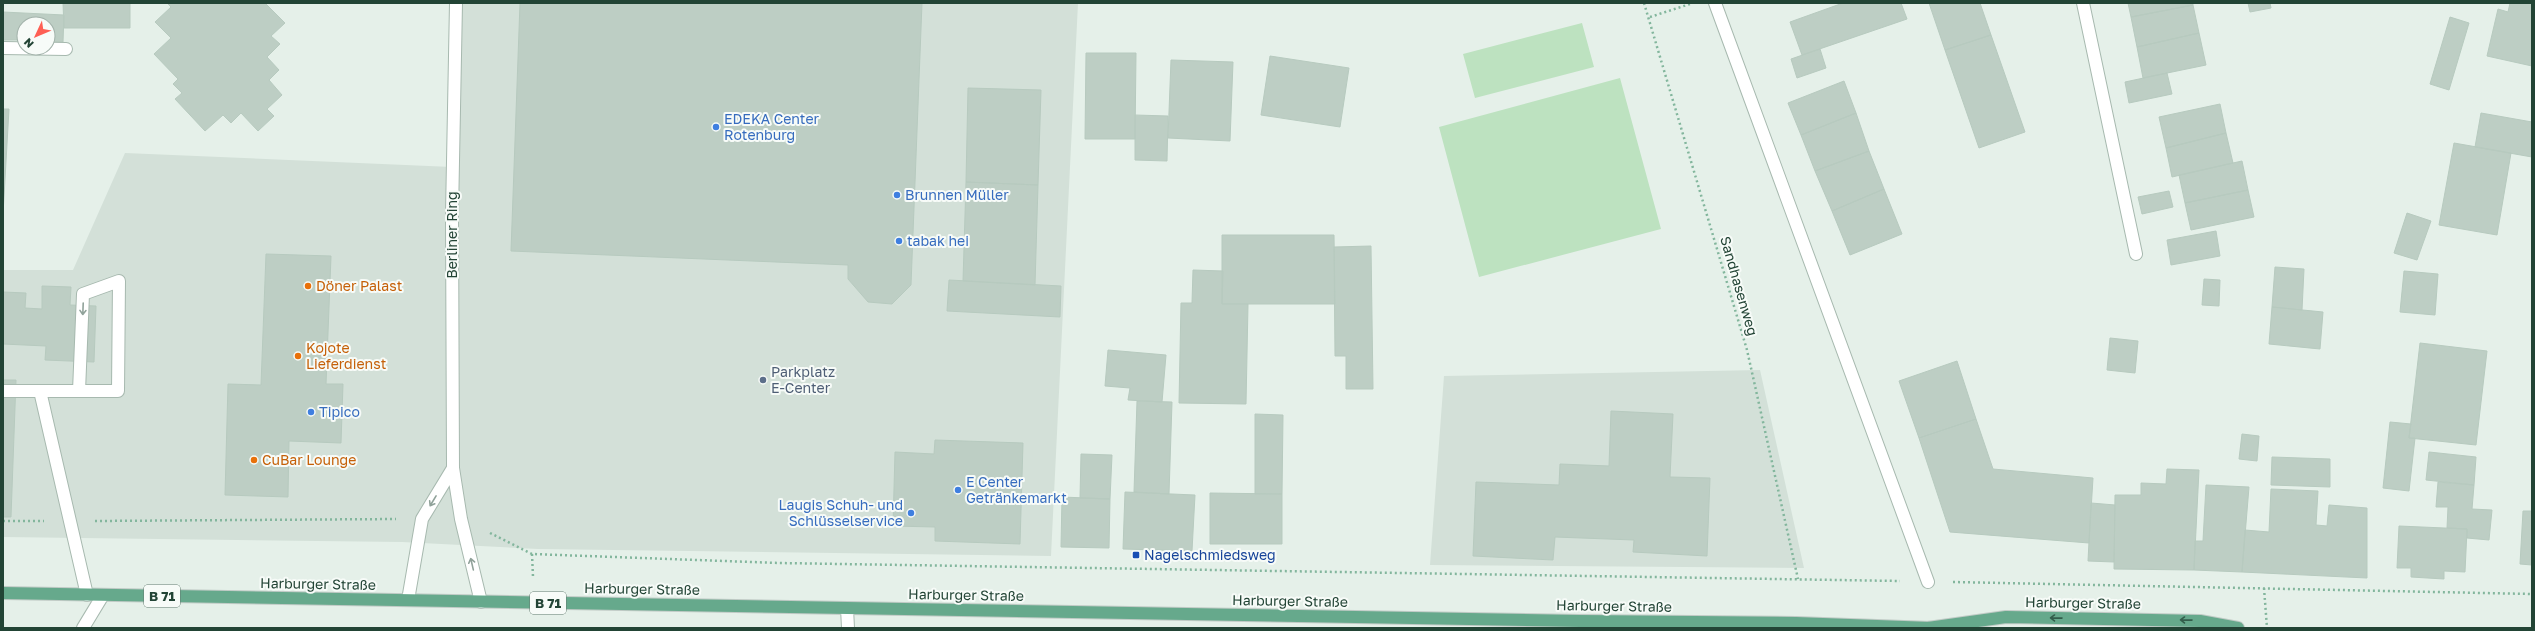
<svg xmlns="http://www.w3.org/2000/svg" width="2535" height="631" font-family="'Golos Text',sans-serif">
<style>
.built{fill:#d3e0d8}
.green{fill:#bde2c0}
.building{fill:#bdcec4;stroke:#b7cabf}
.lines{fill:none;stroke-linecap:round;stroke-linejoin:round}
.lane-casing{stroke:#a7b9af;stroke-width:14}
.street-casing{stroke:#a7b9af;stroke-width:14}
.primary-casing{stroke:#c1cbc6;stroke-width:14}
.path{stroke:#83b69d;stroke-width:2.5;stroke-dasharray:2 3;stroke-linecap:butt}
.lane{stroke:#fff;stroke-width:12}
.street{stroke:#fff;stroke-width:12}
.primary{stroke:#66a98c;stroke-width:12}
.oneway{stroke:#90a29a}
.oneway2{stroke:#335d4b}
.shop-dot{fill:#3f7fe0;stroke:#f7fbf8;stroke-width:1.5}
.food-dot{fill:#e8710a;stroke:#f7fbf8;stroke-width:1.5}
.service-dot{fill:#5c6f8a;stroke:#f7fbf8;stroke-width:1.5}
.transit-dot{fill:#1a4fb4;stroke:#f7fbf8;stroke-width:1.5}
.labels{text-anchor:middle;stroke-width:4;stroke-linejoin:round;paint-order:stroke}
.shield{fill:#f7fbf8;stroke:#627b70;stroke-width:1}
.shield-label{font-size:13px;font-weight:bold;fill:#224435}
.shop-label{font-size:14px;fill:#366cbe;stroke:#f7fbf8;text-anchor:start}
.street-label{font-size:14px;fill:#224435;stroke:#f7fbf8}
.food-label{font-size:14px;fill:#c56008;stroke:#f7fbf8;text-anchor:start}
.service-label{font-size:14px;fill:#4e5e75;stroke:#f7fbf8;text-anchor:start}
.transit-label{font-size:14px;fill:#164399;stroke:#f7fbf8;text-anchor:start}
</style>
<rect width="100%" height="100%" fill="#e5f0e9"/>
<path class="built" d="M456 3H1078L1051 556 538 549 402 542 3 537V270H73L125 153 452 167Z
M1760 370 1804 568 1430 565 1444 376Z"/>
<path class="green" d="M1582 23 1594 67 1475 98 1463 54Z
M1620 78 1661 229 1479 277 1439 127Z"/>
<path class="building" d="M63 3H130V28H64Z
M167 3H265L285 23 271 36 280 44 267 57 279 70 269 80 282 95 267 109 274 116 258 131 241 113 231 123 223 115 205 131 175 99 182 93 173 84 178 79 154 54 171 38 155 22 171 7Z
M520 3H922L911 285 892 304 868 302 848 279V265L511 251Z
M1843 3H1901L1907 19 1802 55 1790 22Z
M1929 3H1980L1991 35 1945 50Z
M2128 3H2193V5L2131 17Z
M2248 3H2270L2271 8 2250 12Z
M2510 3H2532V66L2487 56 2498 9 2508 12Z
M2193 5 2199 33 2137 47 2131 17Z
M3 12 64 15 63 42H48V24H24V40H3Z
M2450 17 2469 23 2449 90 2430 84Z
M2199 33 2206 65 2143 78 2137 47Z
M1991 35 2025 132 1979 148 1945 50Z
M1820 49 1826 68 1797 78 1791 59Z
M1086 53H1136L1135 139H1085Z
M1270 56 1349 68 1340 127 1261 115Z
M1171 60 1233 62 1230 141 1168 138Z
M2167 73 2172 94 2129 103 2125 82Z
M1844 81 1856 113 1801 135 1788 103Z
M968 88 1041 90 1038 185 966 182Z
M2220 104 2226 133 2166 148 2159 117Z
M3 109H9L3 214Z
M1856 113 1869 151 1815 171 1801 135Z
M2481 113 2532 122V157L2475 147Z
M1135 115 1168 116 1167 161 1135 160Z
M2226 133 2233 163 2172 177 2166 148Z
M2454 143 2511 153 2497 235 2439 225Z
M1869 151 1884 189 1832 211 1815 171Z
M2242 161 2248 190 2185 203 2179 175Z
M966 182 1038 185 1035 285 963 281Z
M1884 189 1902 234 1850 255 1832 211Z
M2248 190 2254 217 2191 230 2185 203Z
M2169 191 2173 207 2142 214 2138 197Z
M2407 213 2431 221 2417 260 2394 253Z
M2216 231 2220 256 2171 265 2167 240Z
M1222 235H1334L1335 304H1222Z
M1371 246 1373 389H1346V356H1335L1334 247Z
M266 254 331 256 326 384H343L341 443 289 441 288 497 225 495 228 384 261 385Z
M2275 267 2304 269 2302 310 2272 307Z
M1193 270 1223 271 1222 304H1248L1246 404 1179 403 1181 303H1192Z
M2404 271 2438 274 2435 315 2400 312Z
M2204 279 2220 280 2219 306 2202 305Z
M949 280 1061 286 1060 317 947 311Z
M42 286 71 287 70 305 96 306 94 362 45 360 46 346 3 344V292L26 293 25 308 42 309Z
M2272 307 2323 312 2320 349 2269 344Z
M2110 338 2138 341 2135 373 2107 370Z
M2420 343 2487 351 2476 445 2409 438Z
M1108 350 1166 355 1162 402 1128 400 1130 388 1105 386Z
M1957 361 1976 419 1919 438 1899 381Z
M3 380H16L11 517H3Z
M1137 401 1172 402 1169 494 1134 492Z
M1611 411 1673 414 1670 477 1710 478 1707 556 1633 552 1634 540 1555 537 1553 560 1473 556 1476 482 1559 485 1560 464 1609 466Z
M1255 414 1283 415 1282 494H1255Z
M1976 419 1993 469 2093 478 2089 543 1950 532 1919 438Z
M2390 422 2411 424 2409 438H2415L2409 491 2383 488Z
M2242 434 2259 436 2257 461 2239 459Z
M935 440 1023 443 1020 544 935 541V527L893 526 895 452 934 454Z
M2429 452 2476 457 2474 485 2426 480Z
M1081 454 1112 455 1110 499 1080 498Z
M2272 457 2330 459V487L2271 485Z
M2167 469 2199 470 2194 570 2114 569 2115 495H2141V483L2166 484Z
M2438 482 2474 485 2472 509 2492 510 2489 540 2467 538V529L2447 528 2448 507H2436Z
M2206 485 2249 487 2242 572 2194 570 2195 541H2203Z
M2271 489 2318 491 2316 525 2327 526 2329 505 2367 508V578L2242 572 2245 530 2269 532Z
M1125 492 1195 495 1192 551 1123 549Z
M1210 493 1282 494V544H1210Z
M1062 497 1110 499 1109 548 1061 547Z
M2091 503 2115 505 2114 562 2088 561Z
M2523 511H2532V565L2520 564Z
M2399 526 2467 529 2465 572 2444 571V579L2411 577V568H2397Z"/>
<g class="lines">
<defs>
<path id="lane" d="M1715 3 1928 582
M2083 3 2136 254
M3 391H40L87 595
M40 391H118L119 281 83 294 79 391"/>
<path id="street" d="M456 3 452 214 453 468 461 519 481 602
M3 48 66 49
M408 600 422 519 453 468
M847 608 848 628
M83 628 103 595"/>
<path id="primary" d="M3 593 1580 621 1796 623 1931 628
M1928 628 2006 617 2200 621 2238 628"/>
</defs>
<use href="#lane" class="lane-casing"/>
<use href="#street" class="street-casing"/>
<use href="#primary" class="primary-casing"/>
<path class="path" d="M1644 3 1747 350 1798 579
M1650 17 1690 4
M3 521H44
M95 521 396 519
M490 533 532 554 779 563 1900 581
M532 554 533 577
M1953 582 2532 594
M2264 588 2267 628"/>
<use href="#lane" class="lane"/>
<use href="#street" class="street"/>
<use href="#primary" class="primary"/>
</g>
<defs><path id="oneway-shaft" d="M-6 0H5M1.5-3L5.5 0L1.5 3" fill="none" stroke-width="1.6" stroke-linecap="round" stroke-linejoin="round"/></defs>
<g class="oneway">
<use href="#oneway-shaft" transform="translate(83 309) rotate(92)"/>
<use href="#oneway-shaft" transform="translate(433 501) rotate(121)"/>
<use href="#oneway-shaft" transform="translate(472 564) rotate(-103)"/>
</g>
<g class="oneway2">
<use href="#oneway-shaft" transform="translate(2056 618) rotate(-179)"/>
<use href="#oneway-shaft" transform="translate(2186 620) rotate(-179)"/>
</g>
<g class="shop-dot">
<circle cx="716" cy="127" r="4"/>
<circle cx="897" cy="195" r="4"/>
<circle cx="899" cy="241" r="4"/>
<circle cx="311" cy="412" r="4"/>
<circle cx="958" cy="490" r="4"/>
<circle cx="911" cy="513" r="4"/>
</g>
<g class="food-dot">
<circle cx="308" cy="286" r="4"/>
<circle cx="298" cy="356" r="4"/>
<circle cx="254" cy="460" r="4"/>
</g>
<circle class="service-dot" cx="763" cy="380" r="4"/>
<rect class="transit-dot" x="1132" y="551" width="8" height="8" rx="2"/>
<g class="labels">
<g class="shield">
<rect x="144" y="585" width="36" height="22" rx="3"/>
<rect x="530" y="592" width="36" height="22" rx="3"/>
</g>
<g class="shield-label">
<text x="162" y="601">B 71</text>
<text x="548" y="608">B 71</text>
</g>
<g class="shop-label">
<text x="724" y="124">EDEKA Center<tspan x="724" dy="16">Rotenburg</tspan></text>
<text x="905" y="200">Brunnen Müller</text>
<text x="907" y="246">tabak hei</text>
<text x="319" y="417">Tipico</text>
<text x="966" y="487">E Center<tspan x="966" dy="16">Getränkemarkt</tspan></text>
<text x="903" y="510" text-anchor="end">Laugis Schuh- und<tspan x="903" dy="16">Schlüsselservice</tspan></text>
</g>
<g class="street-label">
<text transform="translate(452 235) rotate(-90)" y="5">Berliner Ring</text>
<text transform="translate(1739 286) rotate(74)" y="5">Sandhasenweg</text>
<text transform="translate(318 584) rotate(1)" y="5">Harburger Straße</text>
<text transform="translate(642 589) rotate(1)" y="5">Harburger Straße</text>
<text transform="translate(966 595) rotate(1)" y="5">Harburger Straße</text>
<text transform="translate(1290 601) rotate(1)" y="5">Harburger Straße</text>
<text transform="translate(2083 603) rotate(1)" y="5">Harburger Straße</text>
<text transform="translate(1614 606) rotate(1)" y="5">Harburger Straße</text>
</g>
<g class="food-label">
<text x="316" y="291">Döner Palast</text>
<text x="306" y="353">Kojote<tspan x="306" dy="16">Lieferdienst</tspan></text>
<text x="262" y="465">CuBar Lounge</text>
</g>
<g class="service-label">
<text x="771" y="377">Parkplatz<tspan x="771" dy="16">E-Center</tspan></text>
</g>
<g class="transit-label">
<text x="1144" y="560">Nagelschmiedsweg</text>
</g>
</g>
<rect width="2535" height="631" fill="none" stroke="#224435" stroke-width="8"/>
<g transform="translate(36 36) rotate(226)"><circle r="19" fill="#f7fbf8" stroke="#a2b2aa"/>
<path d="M0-3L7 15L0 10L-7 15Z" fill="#fe5f54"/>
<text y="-6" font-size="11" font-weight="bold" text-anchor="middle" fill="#224435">N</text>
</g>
</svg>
